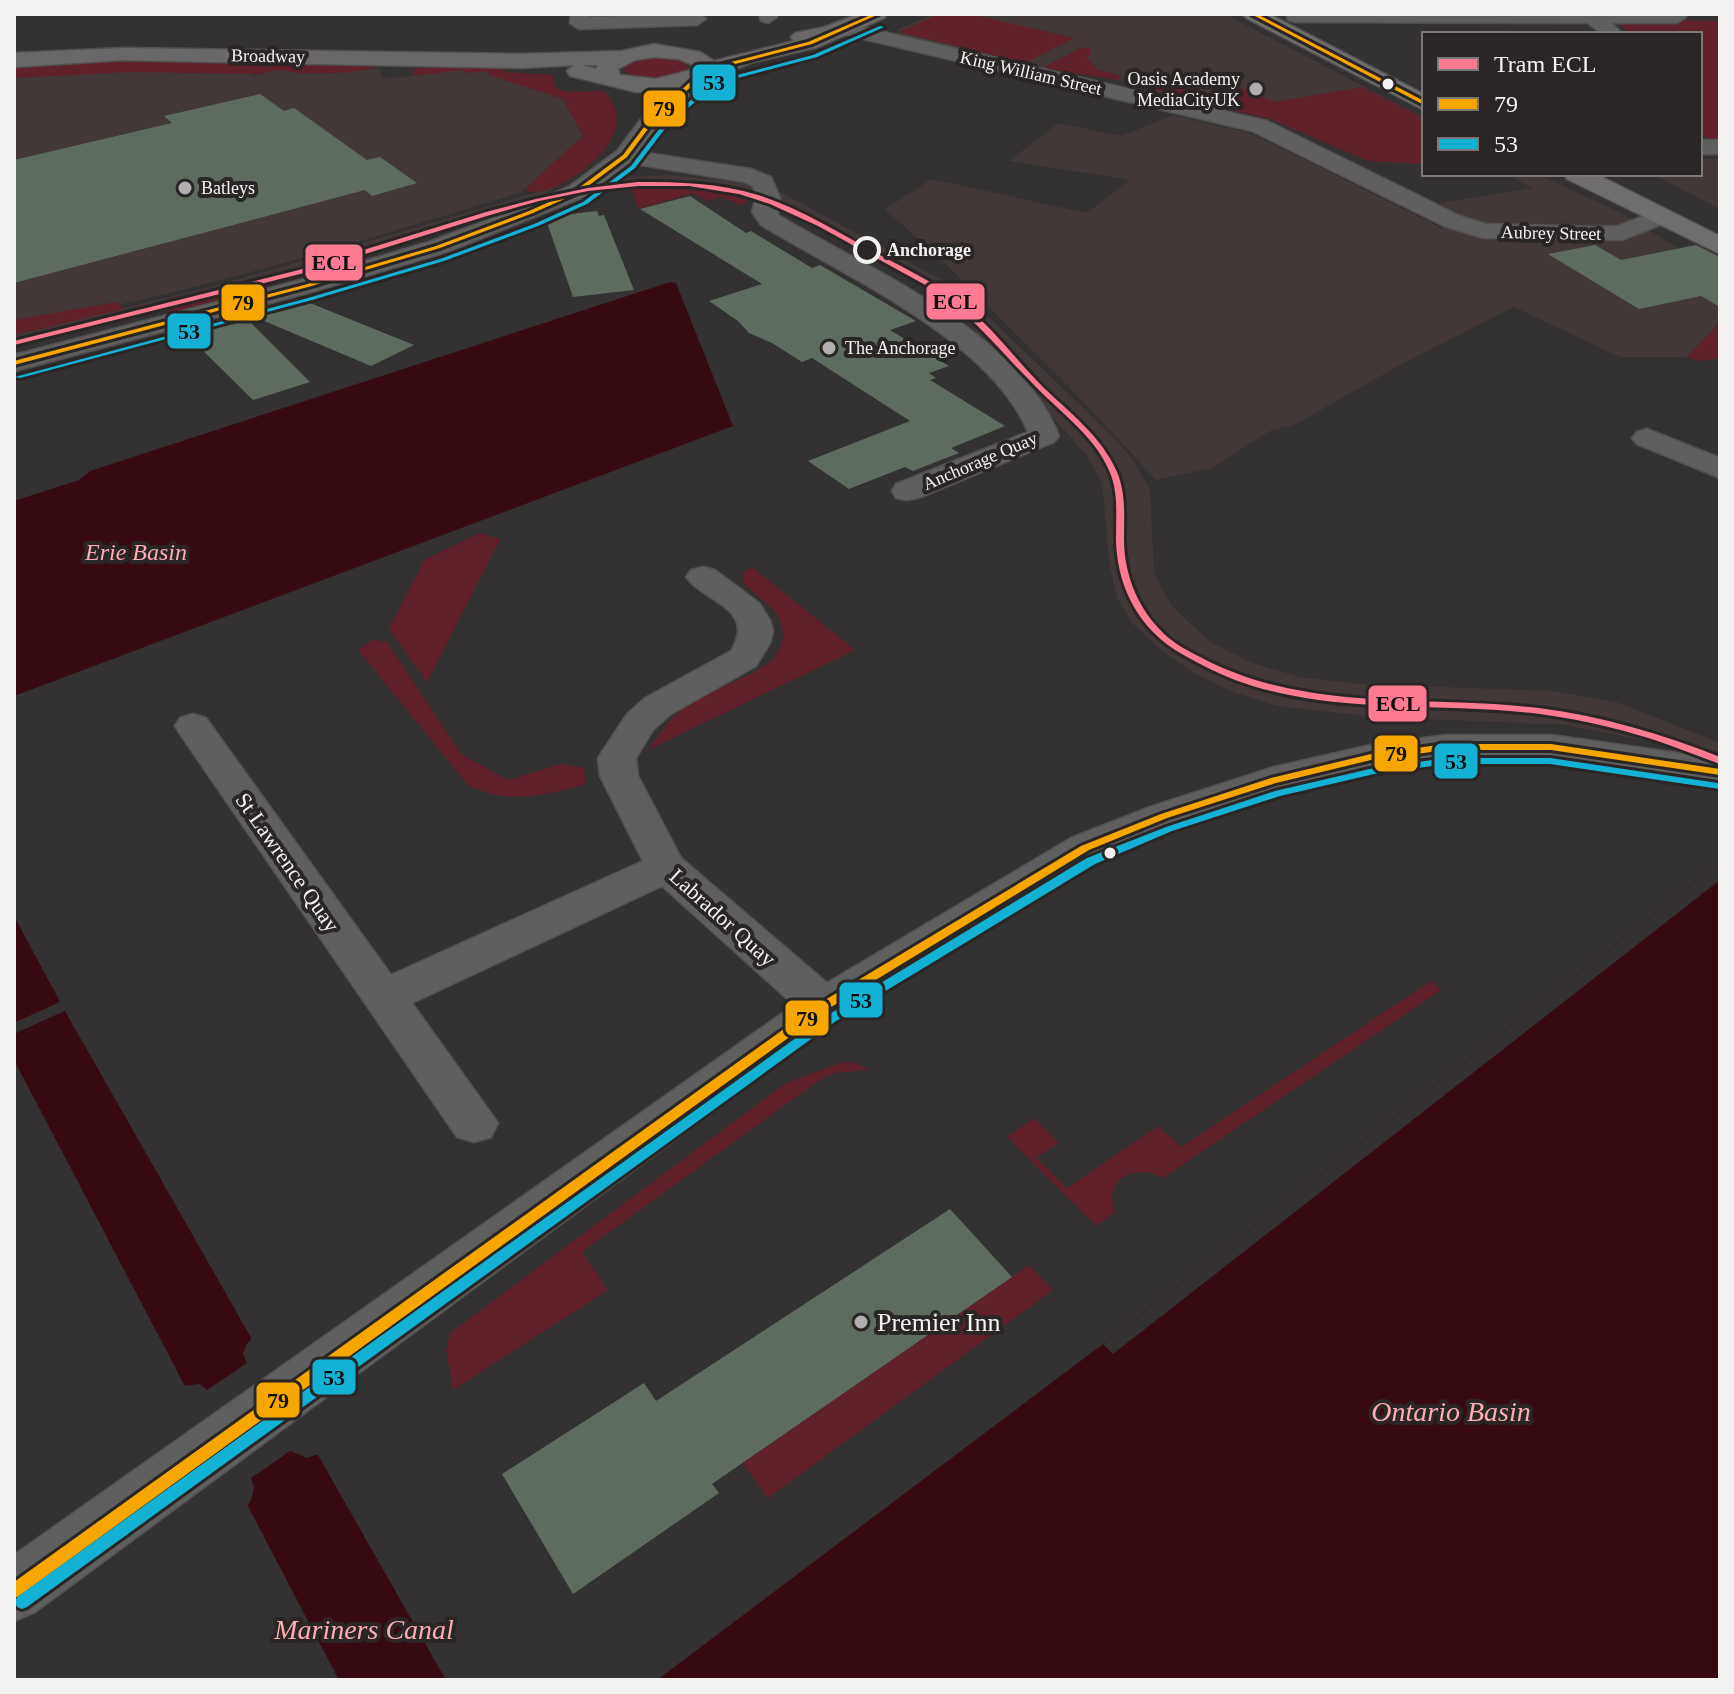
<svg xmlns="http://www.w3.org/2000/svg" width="1734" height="1694" font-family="'Times New Roman',serif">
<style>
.built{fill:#423838}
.green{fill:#60212b}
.water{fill:#370a12}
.pier{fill:#333131}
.building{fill:#5e6c5f}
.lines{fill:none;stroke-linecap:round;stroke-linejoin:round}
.minor-casing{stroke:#525050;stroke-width:3}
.major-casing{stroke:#525050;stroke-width:3}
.highway-casing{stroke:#525050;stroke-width:3}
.minor{fill:#605f5f;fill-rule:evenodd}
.major{fill:#696768;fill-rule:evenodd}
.highway{fill:#6f6d6d;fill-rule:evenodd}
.bus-1-casing{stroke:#2a2626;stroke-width:6}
.bus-2-casing{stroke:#2a2626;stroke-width:6}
.bus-1{fill:#f7a600;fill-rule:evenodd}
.bus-2{fill:#13b2d5;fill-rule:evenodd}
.tram-1-casing{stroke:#2a2626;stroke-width:6}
.tram-1{fill:#fe7a93;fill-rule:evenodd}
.bus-dot{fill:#f4f1f1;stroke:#2a2626;stroke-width:3}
.poi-dot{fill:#b0aeae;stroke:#2a2626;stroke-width:3}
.stop-dot{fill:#2a2626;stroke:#f4f1f1;stroke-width:4}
.labels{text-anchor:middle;stroke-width:8;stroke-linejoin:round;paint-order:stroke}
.far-street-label{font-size:18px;fill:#f4f1f1;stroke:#2a2626}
.far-poi-label{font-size:18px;fill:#f4f1f1;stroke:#2a2626;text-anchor:start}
.far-stop-label{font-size:18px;font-weight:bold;fill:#f4f1f1;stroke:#2a2626;text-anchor:start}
.street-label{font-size:22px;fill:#f4f1f1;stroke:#2a2626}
.water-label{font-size:24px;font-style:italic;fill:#fdacb1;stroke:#2a2626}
.near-poi-label{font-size:26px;fill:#f4f1f1;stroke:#2a2626;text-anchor:start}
.near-water-label{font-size:28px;font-style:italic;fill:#fdacb1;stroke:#2a2626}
.line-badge{stroke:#2a2626;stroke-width:3}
.pale-badge-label{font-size:22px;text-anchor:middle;font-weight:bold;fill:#111}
</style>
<rect width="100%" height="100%" fill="#333131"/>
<path class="built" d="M933 14H1225L1424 118V164L1368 161 1270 119 1231 108 1151 91 1130 82 1024 64 899 34 897 30Z
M113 47 275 49 251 77 273 69 307 73 380 69 382 78 412 76 415 69 485 66 489 75 563 99 583 136 520 193 321 253 183 290 14 329V54Z
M1173 115 1244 132 1273 144 1442 228 1463 216 1438 203 1532 188 1507 174H1537L1619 212 1675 246 1720 268V322L1687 357H1620L1514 307 1400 365 1296 424 1270 431 1212 468 1156 480 1083 401 954 272 885 209 932 179 1087 213 1130 180 1009 161 1059 123 1121 136Z
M1700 159H1720V209L1652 174H1700Z
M667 175 749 183 754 186 756 195 754 198 726 190 667 186 591 192 612 179Z
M558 186 530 203 371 253 178 307 14 346V335L222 284Z
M779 191 962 291 1115 439 1130 456 1150 489 1154 571 1162 590 1172 606 1210 642 1252 663 1300 677 1361 684 1554 691 1619 703 1720 743V752L1681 748 1567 725 1374 717 1277 706 1233 692 1194 673 1163 652 1133 624 1118 600 1110 568 1102 483 1087 456 961 315 918 283 778 204Z"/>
<path class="green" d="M939 14H970L1074 38 1025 63 899 32Z
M1668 20 1720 21V139H1708L1700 131V34H1630L1617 21 1666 25Z
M1088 47 1092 51 1087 58 1098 69 1121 76 1118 80 1042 68 1080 48Z
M660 57 684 62 688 69C674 82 639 83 624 71L626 65 643 59Z
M86 62 335 63 366 64 375 68C352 73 322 74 299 73 285 72 277 67 263 74L130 72 14 78V67Z
M430 65 503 68 506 72 552 75 556 88 566 92 603 91C641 125 592 169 559 185 551 190 539 191 529 193L525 189 583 136 563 99 489 75 487 71 465 73 463 70 412 76 415 69Z
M1211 77C1202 101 1157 94 1139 84L1148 80Z
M1218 78 1275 102 1362 87 1424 118V164L1368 161 1270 119 1183 98 1210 93Z
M659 188 718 192 748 201 740 205 721 197 707 201 693 193 639 209 631 189Z
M371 253 337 266 171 313 167 310Z
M116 302 124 309 14 335V320Z
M1720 322V358L1698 361 1687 357Z
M479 533 500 539 427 682 389 629 424 560Z
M752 567 855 650 648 750C662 729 677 710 699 697 726 681 791 671 782 626 778 606 752 596 742 580L744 572Z
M372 640 387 642 461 754 508 780 561 764 584 768 586 784C548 795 504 805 468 785L358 650Z
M1431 981 1441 990 1163 1178C1136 1163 1102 1178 1115 1212L1096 1226 1007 1137 1034 1118 1059 1143 1036 1158 1067 1188 1158 1126 1181 1147Z
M843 1062 857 1063 869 1070 834 1073 818 1081 582 1252 608 1290 453 1390 446 1350 450 1333 786 1083Z
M1029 1265 1053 1290 768 1498 743 1463Z"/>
<path class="water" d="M670 282 676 283 733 426 14 696V501L79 480 90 471Z
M1720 863V1680H657L1103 1344Z
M14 916 65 1011 446 1680H339L14 1060Z"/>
<path class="pier" d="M1720 863V880L1113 1354 1103 1344Z
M64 1000 69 1009 14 1034V1023Z
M254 1335 321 1453 307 1458 290 1451 251 1478 254 1488 251 1500 245 1509 180 1386 200 1384 207 1390 247 1363 243 1354 246 1345Z"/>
<path class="building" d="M260 94 284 111 294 108 367 160 380 157 417 183 372 196 365 190 14 283V160L172 123 164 116Z
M690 196 746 233 751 231 812 268 820 265 916 321 890 330 949 366 929 373 936 378 930 380 1005 426 951 448 959 453 913 471 905 467 849 489 808 461 910 421 812 358 802 362 772 343 749 333 738 321 709 301 762 284 640 209Z
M597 211 599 216 604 215 634 290 573 297 545 217Z
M1595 245 1621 260 1696 245 1720 257V307L1701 296 1639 309 1548 254Z
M300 299 414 345 371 366 257 318Z
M239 317 246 323 250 322 310 382 253 400 185 333Z
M950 1209 1012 1277 712 1484 719 1493 573 1594 502 1474 644 1383 656 1401Z"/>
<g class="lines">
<defs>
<path id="minor" d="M571 14H589V17L700 14 706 19 697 25 579 29 570 23Z
M759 14H777V17L768 23 761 21Z
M1287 14H1684L1686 17 1677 23H1611L1623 34H1602L1588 23 1295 22 1288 20Z
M841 22 1267 121 1460 216 1485 224 1596 227 1618 226 1662 209 1670 211 1674 216 1670 221 1622 240 1483 238 1444 226 1252 131 834 32 832 28Z
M698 71 708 77 705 81 660 125 640 152 751 169 771 177 780 198 778 215C870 270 1017 330 1059 436L1054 442 918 498 907 500 896 498 892 491 896 484 1028 432C990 339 842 275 761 225L752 212 756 198 753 186 745 182 629 163 586 196 447 252 315 291 14 371V355L297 281 429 242 523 207 570 186 617 151 644 115 691 73Z
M1700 140H1720V154H1700Z
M1647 429 1720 458V478L1637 444 1632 438 1637 432Z
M703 567 715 570 759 603 770 620 773 631 770 643 756 666 671 714 653 730 636 758 638 776 681 858 827 983 1071 838 1150 807 1274 767 1371 745 1446 735H1551L1720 759V785L1551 759H1446L1371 769 1282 791 1178 825 1099 858 840 1018 35 1612 14 1621V1555L794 1005 662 886 412 1003 498 1123 491 1137 474 1142 457 1137 180 734 175 726 180 718 193 714 206 718 391 975 643 861 600 776 598 758 627 714 645 698 731 651C757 608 705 603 686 577L691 570Z"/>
<path id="major" d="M858 14H887L884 18 818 47 750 63 698 84 668 92H636L570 76 567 71 574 65 521 68 123 60 14 67V53L123 48 521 54 622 51 654 44 700 52 714 61 794 41 791 37 795 33 825 27ZM654 57 679 59 693 65 695 69 656 79 620 75 618 69 635 60ZM581 65H598L596 69Z"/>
<path id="highway" d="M1243 14H1269L1424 94V110L1246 18Z
M1564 174H1596L1720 236V254L1567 179Z"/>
</defs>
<use href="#minor" class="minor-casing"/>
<use href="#major" class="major-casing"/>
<use href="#highway" class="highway-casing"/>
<use href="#minor" class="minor"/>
<use href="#major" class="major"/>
<use href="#highway" class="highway"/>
<defs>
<path id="bus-1" d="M873 14H879L812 44 708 71 654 121 627 157 580 192 533 213 440 248 308 287 14 365V361L304 285 436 246 529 211 576 190 623 155 650 119 704 69 808 42Z
M1251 14H1257L1424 101V105Z
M1446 744H1551L1720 769V775L1551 750H1446L1371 760 1276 783 1167 818 1089 850 828 1009 19 1596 14 1598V1582L820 1003 1081 846 1161 814 1271 778 1371 754Z"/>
<path id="bus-2" d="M880 26 884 27 817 57 715 84 664 130 635 168 587 204 538 226 444 261 312 300 20 378 15 377 308 298 440 259 534 224 583 202 631 166 660 128 711 82 813 55Z
M1447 758H1550L1718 783H1720V789L1550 764H1447L1374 774 1280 796 1172 831 1095 864 836 1021 27 1607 22 1609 17 1607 15 1602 17 1597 828 1015 1087 858 1166 827 1275 791 1374 768Z"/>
</defs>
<use href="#bus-1" class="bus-1-casing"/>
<use href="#bus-2" class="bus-2-casing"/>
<use href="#bus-1" class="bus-1"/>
<use href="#bus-2" class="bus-2"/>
<defs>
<path id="tram-1" d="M638 182C679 182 719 183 758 195 801 209 839 233 878 254 908 270 938 284 964 305 994 329 1016 360 1043 387 1070 413 1102 437 1117 472 1126 493 1124 516 1124 539 1124 577 1140 614 1170 639 1180 647 1192 653 1204 659 1308 713 1427 695 1539 708 1602 716 1662 734 1720 757V764C1703 758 1686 751 1669 745 1627 730 1584 720 1540 714 1427 700 1306 720 1202 665 1183 655 1166 646 1152 631 1128 606 1116 572 1116 538 1116 517 1118 497 1112 478 1099 439 1062 414 1035 386 1003 354 976 320 940 293L818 226 770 204 739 194 689 186H638L588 191 539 201 490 215 304 273 14 345V341L299 270 486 212 536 199 588 188Z"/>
</defs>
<use href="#tram-1" class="tram-1-casing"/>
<use href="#tram-1" class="tram-1"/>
</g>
<g class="bus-dot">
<circle cx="1388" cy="84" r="7"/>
<circle cx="1110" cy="853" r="7"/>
</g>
<g class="poi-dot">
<circle cx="1256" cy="89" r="8"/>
<circle cx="185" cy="188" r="8"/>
<circle cx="829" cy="348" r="8"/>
<circle cx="861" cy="1322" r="8"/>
</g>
<circle class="stop-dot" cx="867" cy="250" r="12"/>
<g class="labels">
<g class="far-street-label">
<text transform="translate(268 56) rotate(1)" y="6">Broadway</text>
<text transform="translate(1031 73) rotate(13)" y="6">King William Street</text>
<text transform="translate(1551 233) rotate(1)" y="6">Aubrey Street</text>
<text transform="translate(980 461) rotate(-23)" y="6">Anchorage Quay</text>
</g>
<g class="far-poi-label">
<text x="1240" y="85" text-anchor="end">Oasis Academy<tspan x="1240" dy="21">MediaCityUK</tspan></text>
<text x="201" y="194">Batleys</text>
<text x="845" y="354">The Anchorage</text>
</g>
<g class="far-stop-label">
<text x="887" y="256">Anchorage</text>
</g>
<g class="street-label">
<text transform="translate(288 862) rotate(55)" y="8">St Lawrence Quay</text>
<text transform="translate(723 917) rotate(42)" y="8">Labrador Quay</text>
</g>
<g class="water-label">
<text x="136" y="560">Erie Basin</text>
</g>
<g class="near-poi-label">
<text x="877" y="1331">Premier Inn</text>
</g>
<g class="near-water-label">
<text x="1451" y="1421">Ontario Basin</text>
<text x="364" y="1639">Mariners Canal</text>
</g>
</g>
<g class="line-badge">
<rect x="691" y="63" width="46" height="39" rx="8" fill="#13b2d5"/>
<rect x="642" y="89" width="45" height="39" rx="8" fill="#f7a600"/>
<rect x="304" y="243" width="60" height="39" rx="8" fill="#fe7a93"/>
<rect x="925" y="282" width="61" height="39" rx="8" fill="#fe7a93"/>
<rect x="220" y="283" width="46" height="39" rx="8" fill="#f7a600"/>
<rect x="166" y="312" width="46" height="38" rx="8" fill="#13b2d5"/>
<rect x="1367" y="684" width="61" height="39" rx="8" fill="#fe7a93"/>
<rect x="1373" y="734" width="46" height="39" rx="8" fill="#f7a600"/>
<rect x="1433" y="742" width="46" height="38" rx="8" fill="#13b2d5"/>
<rect x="838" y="981" width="46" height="38" rx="8" fill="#13b2d5"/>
<rect x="784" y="999" width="46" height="38" rx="8" fill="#f7a600"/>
<rect x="311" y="1358" width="46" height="38" rx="8" fill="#13b2d5"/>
<rect x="255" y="1381" width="46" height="38" rx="8" fill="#f7a600"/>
</g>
<g class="pale-badge-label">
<text x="714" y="90">53</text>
<text x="664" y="116">79</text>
<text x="334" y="270">ECL</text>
<text x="955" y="309">ECL</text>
<text x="243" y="310">79</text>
<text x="189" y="339">53</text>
<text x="1398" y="711">ECL</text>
<text x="1396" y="761">79</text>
<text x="1456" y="769">53</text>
<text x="861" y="1008">53</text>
<text x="807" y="1026">79</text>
<text x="334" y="1385">53</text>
<text x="278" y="1408">79</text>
</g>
<rect width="1734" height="1694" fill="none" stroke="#f4f1f1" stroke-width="32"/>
<rect x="1422" y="32" width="280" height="144" fill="#2a2626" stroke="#7b7777" stroke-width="2"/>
<rect x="1438" y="58" width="40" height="12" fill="#fe7a93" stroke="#7b7777" stroke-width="2"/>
<text x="1494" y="72" font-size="24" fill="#f4f1f1">Tram ECL</text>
<rect x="1438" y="98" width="40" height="12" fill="#f7a600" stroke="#7b7777" stroke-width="2"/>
<text x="1494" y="112" font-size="24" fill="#f4f1f1">79</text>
<rect x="1438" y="138" width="40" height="12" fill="#13b2d5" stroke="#7b7777" stroke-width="2"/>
<text x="1494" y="152" font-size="24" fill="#f4f1f1">53</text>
</svg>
